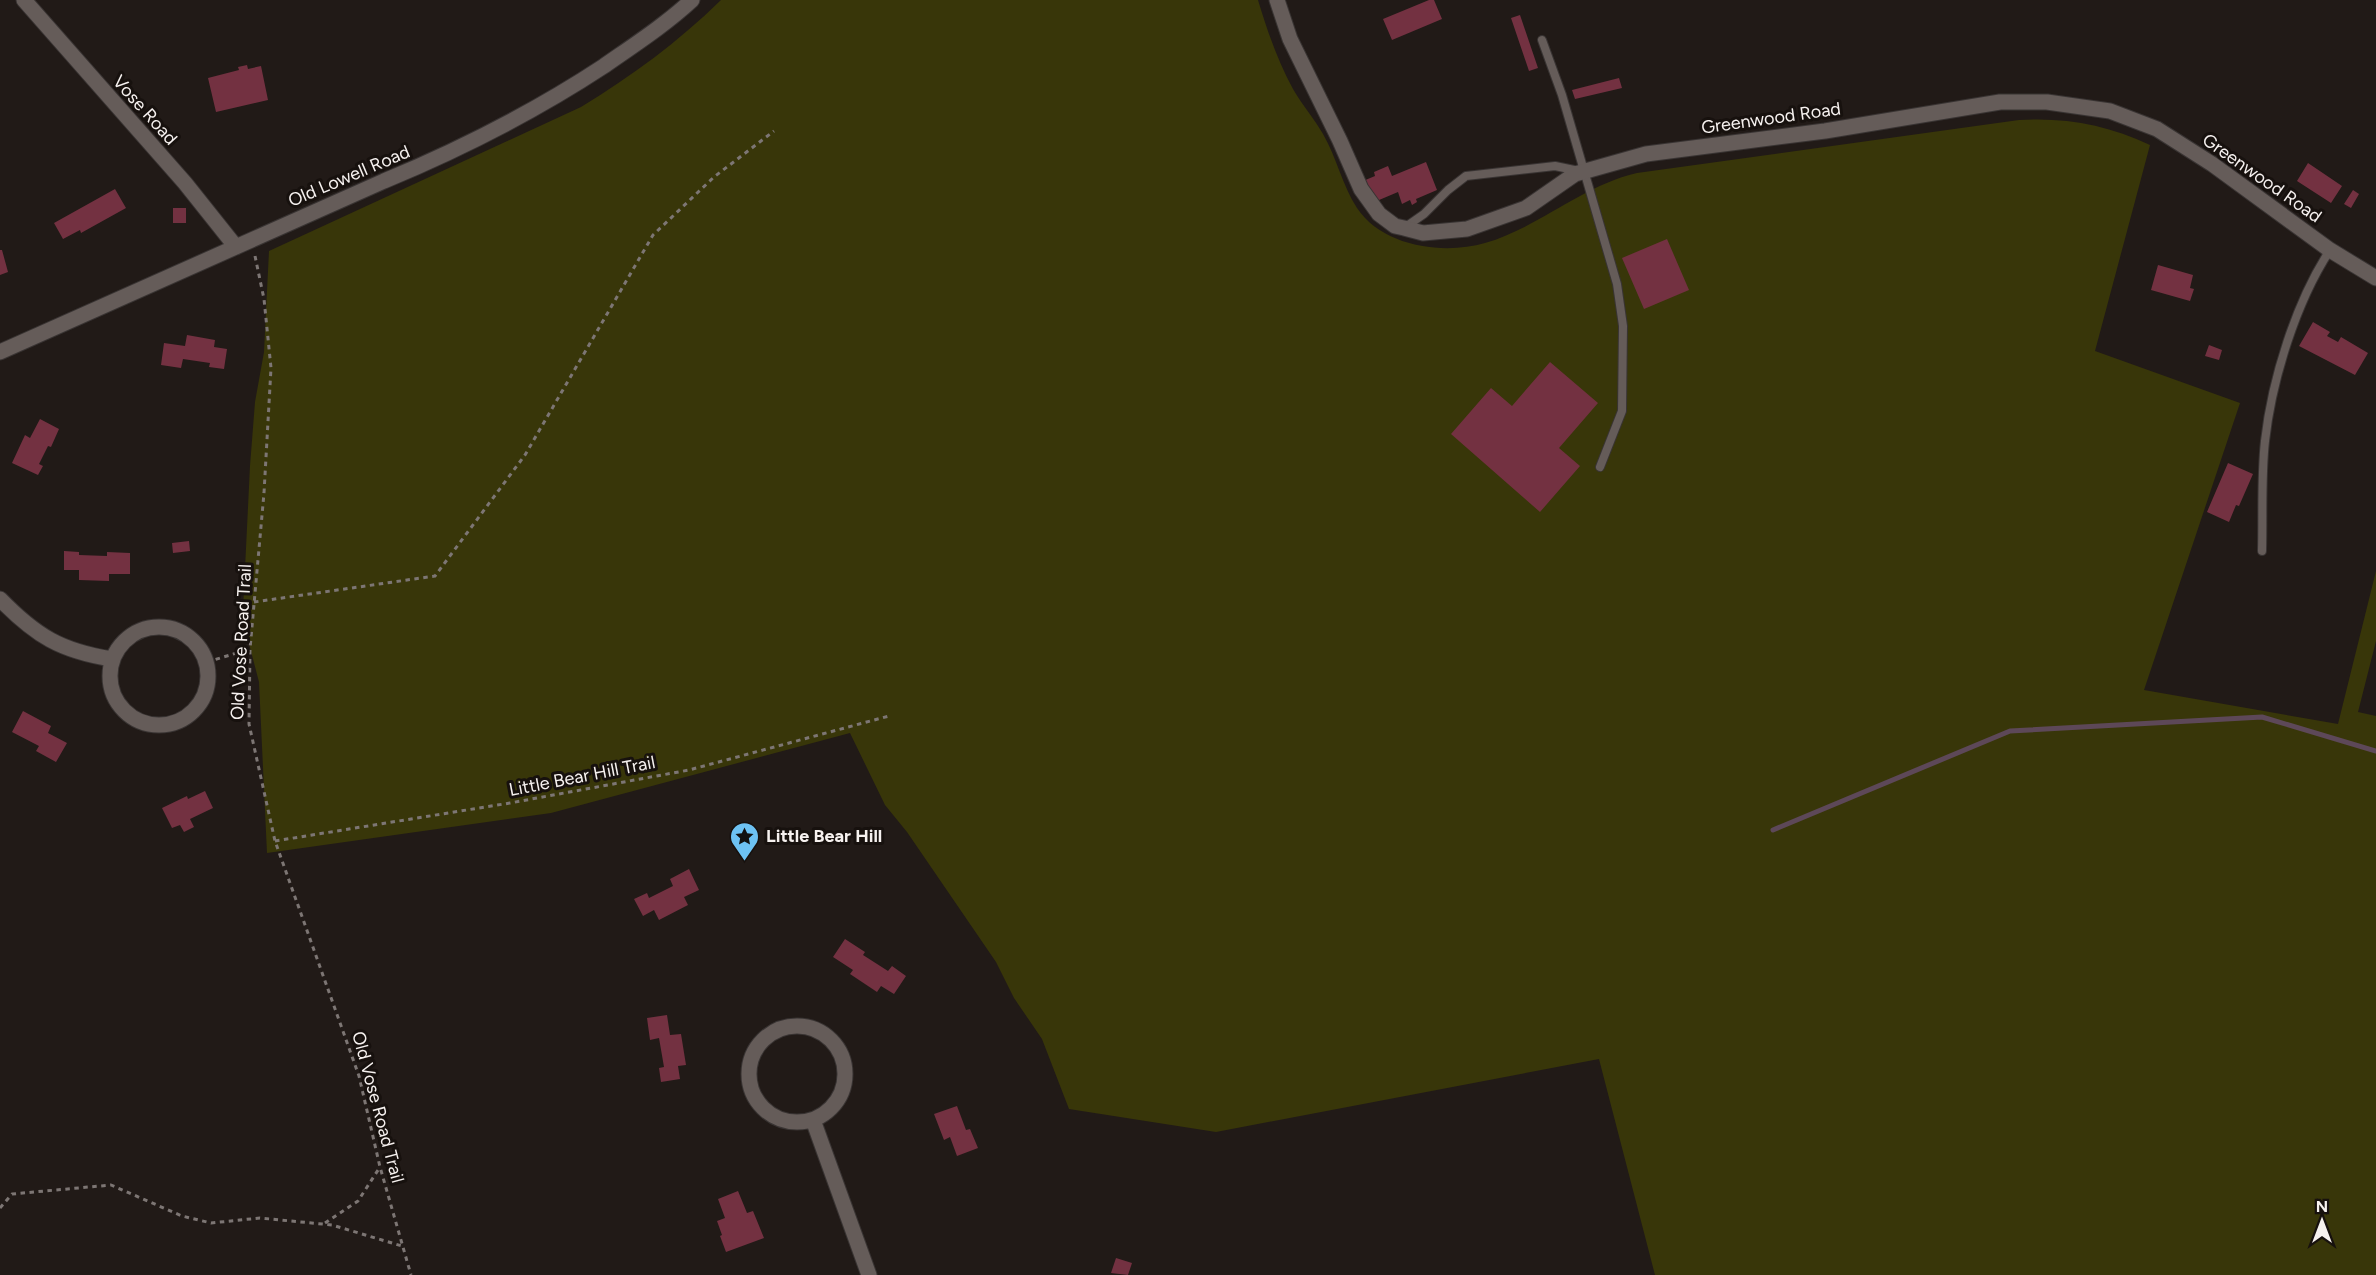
<svg xmlns="http://www.w3.org/2000/svg" width="2376" height="1275" font-family="Figtree,sans-serif">
<style>
.green{fill:#383609}
.lines{fill:none;stroke-linecap:round;stroke-linejoin:round}
.stream{stroke:#5d4858;stroke-width:5}
.building{fill:#733141}
.service-casing{stroke:#393433;stroke-width:10}
.minor-casing{stroke:#393433;stroke-width:17}
.path{stroke:#7d7674;stroke-width:3;stroke-dasharray:4.5 4.5;stroke-linecap:butt}
.service{stroke:#655c59;stroke-width:8}
.minor{stroke:#655c59;stroke-width:15}
.labels{text-anchor:middle;stroke-width:6;stroke-linejoin:round;paint-order:stroke}
.street-label{font-size:18px;fill:#f6f1ef;stroke:#17110e}
.poi-label{font-size:18px;font-weight:bold;fill:#f6f1ef;stroke:#17110e;text-anchor:start}
</style>
<rect width="100%" height="100%" fill="#211a17"/>
<path class="green" d="M721 0H1258C1267 30 1278 62 1293 89 1302 105 1314 118 1323 134 1337 158 1342 185 1357 208 1383 247 1444 255 1485 243 1540 227 1581 186 1637 173L2019 120C2066 117 2108 125 2150 145L2095 351 2240 403 2144 690 2338 724 2376 571V641L2358 712 2376 716V1275H1655L1599 1059 1216 1132 1069 1109 1042 1039 1014 998 996 962 907 832 885 805 850 733 551 813 267 853 259 682 246 632 243 610 250 466 255 402 264 352 269 251 581 107C632 76 678 42 721 0Z"/>
<g class="lines">
<path class="stream" d="M1773 830 2010 731 2262 717 2376 751"/>
</g>
<path class="building" d="M1429 0H1434L1442 19 1392 40 1383 19Z
M1520 15 1538 68 1529 71 1511 18Z
M247 65 248 69 261 66 268 100 216 112 208 78 239 70 238 67Z
M1619 78 1622 88 1575 99 1572 90Z
M1426 162 1437 190 1416 199 1417 202 1412 205 1410 200 1402 204 1398 192 1372 203 1363 181 1375 176 1374 172 1388 166 1392 176Z
M2308 163 2342 186 2331 203 2297 181Z
M115 189 126 208 81 233 80 230 63 239 54 223Z
M2353 190 2359 194 2351 208 2344 204Z
M173 208H186V223H173Z
M1667 239 1689 290 1644 309 1622 258Z
M0 250H2L8 272 0 275Z
M2158 265 2193 275 2190 288 2194 289 2190 301 2151 290Z
M2313 322 2330 332 2327 336 2338 342 2341 337 2368 353 2355 375 2299 346Z
M187 335 215 340 214 347 227 349 224 369 209 367 210 363 183 359 181 368 161 365 164 343 185 346Z
M2209 345 2222 350 2219 360 2205 356Z
M1550 362 1598 403 1559 448 1580 466 1540 512 1451 434 1491 388 1512 406Z
M40 419 59 429 51 447 48 446 39 464 43 466 38 475 12 463 25 435 30 438Z
M2228 463 2253 474 2239 506 2236 505 2229 522 2207 512Z
M189 541 190 551 173 553 172 543Z
M64 551 79 552V555L107 556V552L130 553V574H109V581L79 580V570H64Z
M23 711 51 726 48 733 67 743 56 762 36 751 39 746 12 732Z
M205 791 213 808 190 819 194 827 184 832 180 825 172 828 162 808 187 796 188 799Z
M689 869 699 890 684 897 688 905 659 920 654 910 643 916 634 899 647 893 649 898 673 886 670 879Z
M845 939 865 952 863 955 888 971 892 966 906 976 894 994 881 986 877 992 850 974 853 970 833 957Z
M667 1015 670 1035 681 1034 686 1065 678 1066 680 1079 661 1082 659 1068 664 1067 659 1038 650 1040 647 1018Z
M957 1106 966 1130 970 1129 978 1148 957 1156 950 1137 944 1140 934 1114Z
M738 1191 747 1213 753 1211 764 1238 726 1252 720 1236 722 1235 717 1221 725 1218 718 1199Z
M1116 1258 1132 1263 1128 1275 1111 1273Z"/>
<g class="lines">
<defs>
<path id="service" d="M1542 40 1562 95 1617 284 1623 326 1622 411 1600 467
M1404 228 1424 214 1448 190 1466 176 1555 166 1579 171
M2262 551C2263 515 2261 477 2265 441 2272 379 2296 302 2330 250"/>
<path id="minor" d="M24 0 185 183 236 247
M1277 0 1290 39 1340 141 1361 189 1379 214 1395 226 1404 228 1423 233 1467 229 1526 208 1575 174 1646 154 1825 131 2000 102H2047L2110 111 2157 129 2212 164 2330 250 2376 278
M0 352 384 181C461 149 534 112 604 66 634 45 665 25 692 0
M0 599C36 636 61 651 112 659
M110 676a49 49 0 1 1 98 0a49 49 0 1 1-98 0Z
M749 1074a48 48 0 1 1 96 0a48 48 0 1 1-96 0Z
M813 1120 869 1275"/>
</defs>
<use href="#service" class="service-casing"/>
<use href="#minor" class="minor-casing"/>
<path class="path" d="M255 256 264 299 271 368 264 493 250 649 249 724 275 841 359 1076 380 1167 411 1275
M254 602 435 576 525 455 653 235 714 177 774 131
M207 662 250 649
M275 841 510 803 689 770 889 716
M0 1208 12 1194 111 1185 182 1216 211 1223 260 1218 332 1225 402 1246
M325 1223 358 1201 380 1167"/>
<use href="#service" class="service"/>
<use href="#minor" class="minor"/>
</g>
<defs>
<symbol id="sight-pin" viewBox="-11 -11 22 30"><path d="M0 17L-7.5 6A9.5 9.5 0 1 1 7.5 6Z" fill="#6dc2f3" stroke="#17110e"/><path d="M0-6L1.8-2.2L6-1.7L2.9 1.2L3.7 5.4L0 3.3L-3.7 5.4L-2.9 1.2L-6-1.7L-1.8-2.2Z" fill="#111"/></symbol>
</defs>
<g fill-rule="evenodd">
<use href="#sight-pin" x="728" y="820" width="33" height="45"/>
</g>
<g class="labels">
<g class="street-label">
<text transform="translate(145 110) rotate(48)" y="6">Vose Road</text>
<text transform="translate(1771 118) rotate(-8)" y="6">Greenwood Road</text>
<text transform="translate(349 176) rotate(-23)" y="6">Old Lowell Road</text>
<text transform="translate(2262 178) rotate(35)" y="6">Greenwood Road</text>
<text transform="translate(241 642) rotate(-87)" y="6">Old Vose Road Trail</text>
<text transform="translate(582 776) rotate(-11)" y="6">Little Bear Hill Trail</text>
<text transform="translate(378 1107) rotate(75)" y="6">Old Vose Road Trail</text>
</g>
<g class="poi-label">
<text x="766" y="842">Little Bear Hill</text>
</g>
</g>
<g transform="translate(2322 1221)" stroke="#17110e" stroke-width="4.5" paint-order="stroke">
<path d="M0-4.5L10 22L0 15L-10 22Z" fill="#f6f1ef"/>
<text y="-9" font-size="16" font-weight="bold" text-anchor="middle" fill="#f6f1ef">N</text>
</g>
</svg>
